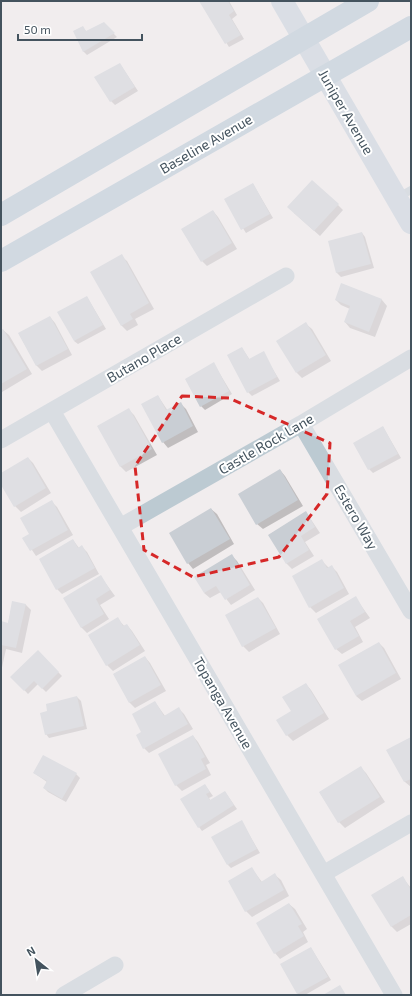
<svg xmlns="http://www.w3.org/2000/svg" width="412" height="996" font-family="'Exo 2',sans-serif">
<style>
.shadow{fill:#0003}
.building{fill:#c9ced4}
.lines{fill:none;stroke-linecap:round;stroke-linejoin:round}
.lane{stroke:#bccad2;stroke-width:8}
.street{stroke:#bccad2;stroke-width:17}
.secondary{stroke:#becdd9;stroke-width:22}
.primary{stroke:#aac0d0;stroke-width:22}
.marked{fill:none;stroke:#d62828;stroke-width:3;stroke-dasharray:8 5;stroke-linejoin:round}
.labels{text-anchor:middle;stroke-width:4;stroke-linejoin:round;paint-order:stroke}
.street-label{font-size:14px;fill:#44535e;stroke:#fff}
</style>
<rect width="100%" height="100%" fill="#f1edee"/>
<path class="shadow" d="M200 1H229L237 15 232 19 244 39 229 47Z
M103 23 117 37 87 55 83 51 82 27 87 32Z
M120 64 138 91 115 105 111 101Z
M253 184 273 218 246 233 225 200Z
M338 205 343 210 320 236 294 213Z
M213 211 218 217 237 249 207 266 202 261Z
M362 233 365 237 374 268 341 277 337 273 329 242Z
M121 256 127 261 154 309 135 319 138 325 127 331 121 325Z
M342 284 382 300 387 306 375 337 350 328 345 322 350 309 341 305 336 300Z
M87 297 106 329 78 344 74 341Z
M50 317 55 323 72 355 42 371 37 366 19 334Z
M306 324 312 329 331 361 302 378 297 373Z
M3 330 9 335 32 374 2 392 1 391V331Z
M242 348 250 360 263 353 280 381 252 396 248 392Z
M214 364 232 394 205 410 201 406Z
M158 396 168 411 181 404 186 409 198 432 168 448 163 442Z
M129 410 134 415 157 455 126 472 121 467 99 427Z
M383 427 401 458 373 473 369 469Z
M28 458 33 463 51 493 21 512 15 506 1 483V474Z
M280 470 285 476 303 506 263 529 257 524Z
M51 501 57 507 73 535 36 556 24 538 31 534Z
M211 509 217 514 234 544 193 569 188 563Z
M306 512 320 533 305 542 314 556 292 569 287 564 269 535Z
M73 540 79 548 82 547 87 552 99 574 62 594 57 589Z
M232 556 237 561 255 590 231 605 221 592 210 598 204 593Z
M322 561 329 568 332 567 337 572 349 594 316 613 310 607Z
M101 577 115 596 100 605 109 619 87 633 81 627Z
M355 597 370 618 355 627 363 642 342 654 336 649Z
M258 598 263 603 280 634 249 652 243 646Z
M13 602 26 605 31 610 22 653 6 649 1 672V622L8 624Z
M118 619 125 627 127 625 132 631 145 651 113 671 107 665 89 636Z
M379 643 384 648 401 679 362 701 356 696Z
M38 652 62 676 46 692 38 684 28 694 12 677Z
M145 657 150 663 166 691 135 708 130 703 114 674Z
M306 684 311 690 329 719 293 741 287 735 292 711Z
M77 697 81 701 87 729 49 738 46 734 48 712Z
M155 702 165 716 179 709 184 714 193 729 149 753 144 748 143 733Z
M193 736 198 742 210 763 206 765 211 775 182 791 176 785Z
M411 738V787L405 782 388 751Z
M361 768 366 773 385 802 345 828 339 822 320 793Z
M34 773 76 774 80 778 66 802 48 792 44 788 47 782Z
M205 785 213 796 209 798 211 801 225 792 237 809 202 831 199 827Z
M241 821 260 853 231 868 228 865Z
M252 869 262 882 275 875 281 880 289 896 252 917 246 911 229 881Z
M402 877 411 888V924L397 932 392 927 373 895Z
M289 904 295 909 307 929 303 932 308 942 280 959 275 953Z
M311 948 331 980 305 995H299L297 993Z"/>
<path class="building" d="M199 1H228L234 11 229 15 241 35 225 44Z
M104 22 115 33 83 52 73 31 83 26 86 31Z
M120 63 135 87 110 102 94 77Z
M312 180 339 204 314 231 287 207Z
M253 183 270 214 241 230 224 199Z
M213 210 232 243 201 262 181 229Z
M362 232 371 264 336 273 328 241Z
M122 254 149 303 130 314 133 319 121 326 90 272Z
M341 283 382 299 369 332 344 322 350 306 335 300Z
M87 296 103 325 74 341 57 312Z
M50 316 68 349 36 366 18 333Z
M306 322 326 355 296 373 276 341Z
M3 329 27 369 1 384V330Z
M242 347 249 359 264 351 277 377 247 393 227 355Z
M214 362 229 391 200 407 185 379Z
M158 395 166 410 181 402 193 426 162 443 141 404Z
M129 408 152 449 120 467 97 426Z
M383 426 398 454 368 470 353 443Z
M28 457 46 488 14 507 1 485V473Z
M280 469 298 500 256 525 238 494Z
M52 500 68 530 30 551 22 538 29 534 20 518Z
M211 508 230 539 187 564 169 533Z
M306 511 315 527 301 536 309 550 286 564 268 535Z
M73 539 78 548 82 545 95 568 56 590 39 559Z
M232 554 250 585 225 600 216 586 204 593 194 577Z
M322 559 327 568 332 565 344 588 309 608 292 576Z
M101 575 110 590 96 599 104 614 81 628 63 598Z
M356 596 365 612 350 621 359 636 335 650 317 619Z
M258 597 276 628 242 647 225 615Z
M12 601 26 604 16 648 1 645V621L8 623Z
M118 617 123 626 127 624 140 645 106 666 88 635Z
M379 642 396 673 356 696 338 665Z
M38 650 59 672 42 689 34 681 24 691 10 677Z
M145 656 161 685 129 703 113 674Z
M306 683 324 713 286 736 276 720 291 711 282 697Z
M77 696 84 726 45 735 40 713 47 711 46 704Z
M155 701 164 716 179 707 188 724 143 749 136 735 141 732 132 714Z
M193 735 205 757 201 759 206 769 175 786 158 754Z
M411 737V779L404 782 386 750Z
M43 755 77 773 62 799 43 788 47 781 33 773Z
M361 766 380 797 338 823 319 792Z
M205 784 210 792 206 794 210 800 225 791 234 805 198 828 180 799Z
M242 820 257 849 227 865 211 837Z
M252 867 261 882 275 873 284 890 245 912 228 881Z
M403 876 411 890V915L391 927 371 895Z
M289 903 302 924 298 926 304 936 274 954 256 923Z
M311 947 328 977 297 994 280 964Z
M340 985 346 995H323Z"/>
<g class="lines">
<path class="lane" d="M397 198 411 190"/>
<path class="street" d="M52 411 394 995
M301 424 411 611
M1 440 286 276
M120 527 301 424 411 358
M323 874 411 823
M64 995 115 965"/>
<path class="secondary" d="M282 1 411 223"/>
<path class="primary" d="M1 215 368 1
M1 261 411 27"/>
</g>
<path d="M0 0H412V996H0ZM182 396 229 398 330 443 327 494 279 557 193 577 144 550 135 466Z" fill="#f1edee" fill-opacity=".55" fill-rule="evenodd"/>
<path class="marked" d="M182 396 229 398 330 443 327 494 279 557 193 577 144 550 135 466Z"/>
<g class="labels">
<g class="street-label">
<text transform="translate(346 112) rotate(60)" y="5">Juniper Avenue</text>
<text transform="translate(206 144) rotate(-30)" y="5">Baseline Avenue</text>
<text transform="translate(144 358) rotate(-30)" y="5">Butano Place</text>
<text transform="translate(266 444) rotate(-30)" y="5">Castle Rock Lane</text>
<text transform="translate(356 517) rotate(60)" y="5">Estero Way</text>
<text transform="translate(223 703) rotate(60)" y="5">Topanga Avenue</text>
</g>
</g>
<rect width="412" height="996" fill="none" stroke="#44535e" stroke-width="4"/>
<g transform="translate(36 960) rotate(330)" stroke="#ffffff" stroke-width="3" paint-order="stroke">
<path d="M0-3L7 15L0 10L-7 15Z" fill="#44535e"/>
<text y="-6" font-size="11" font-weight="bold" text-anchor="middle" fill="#44535e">N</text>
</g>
<path d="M18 34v6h124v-6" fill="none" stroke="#44535e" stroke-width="2"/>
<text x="24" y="34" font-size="12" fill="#44535e" stroke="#ffffff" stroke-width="3" paint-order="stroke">50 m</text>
</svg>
